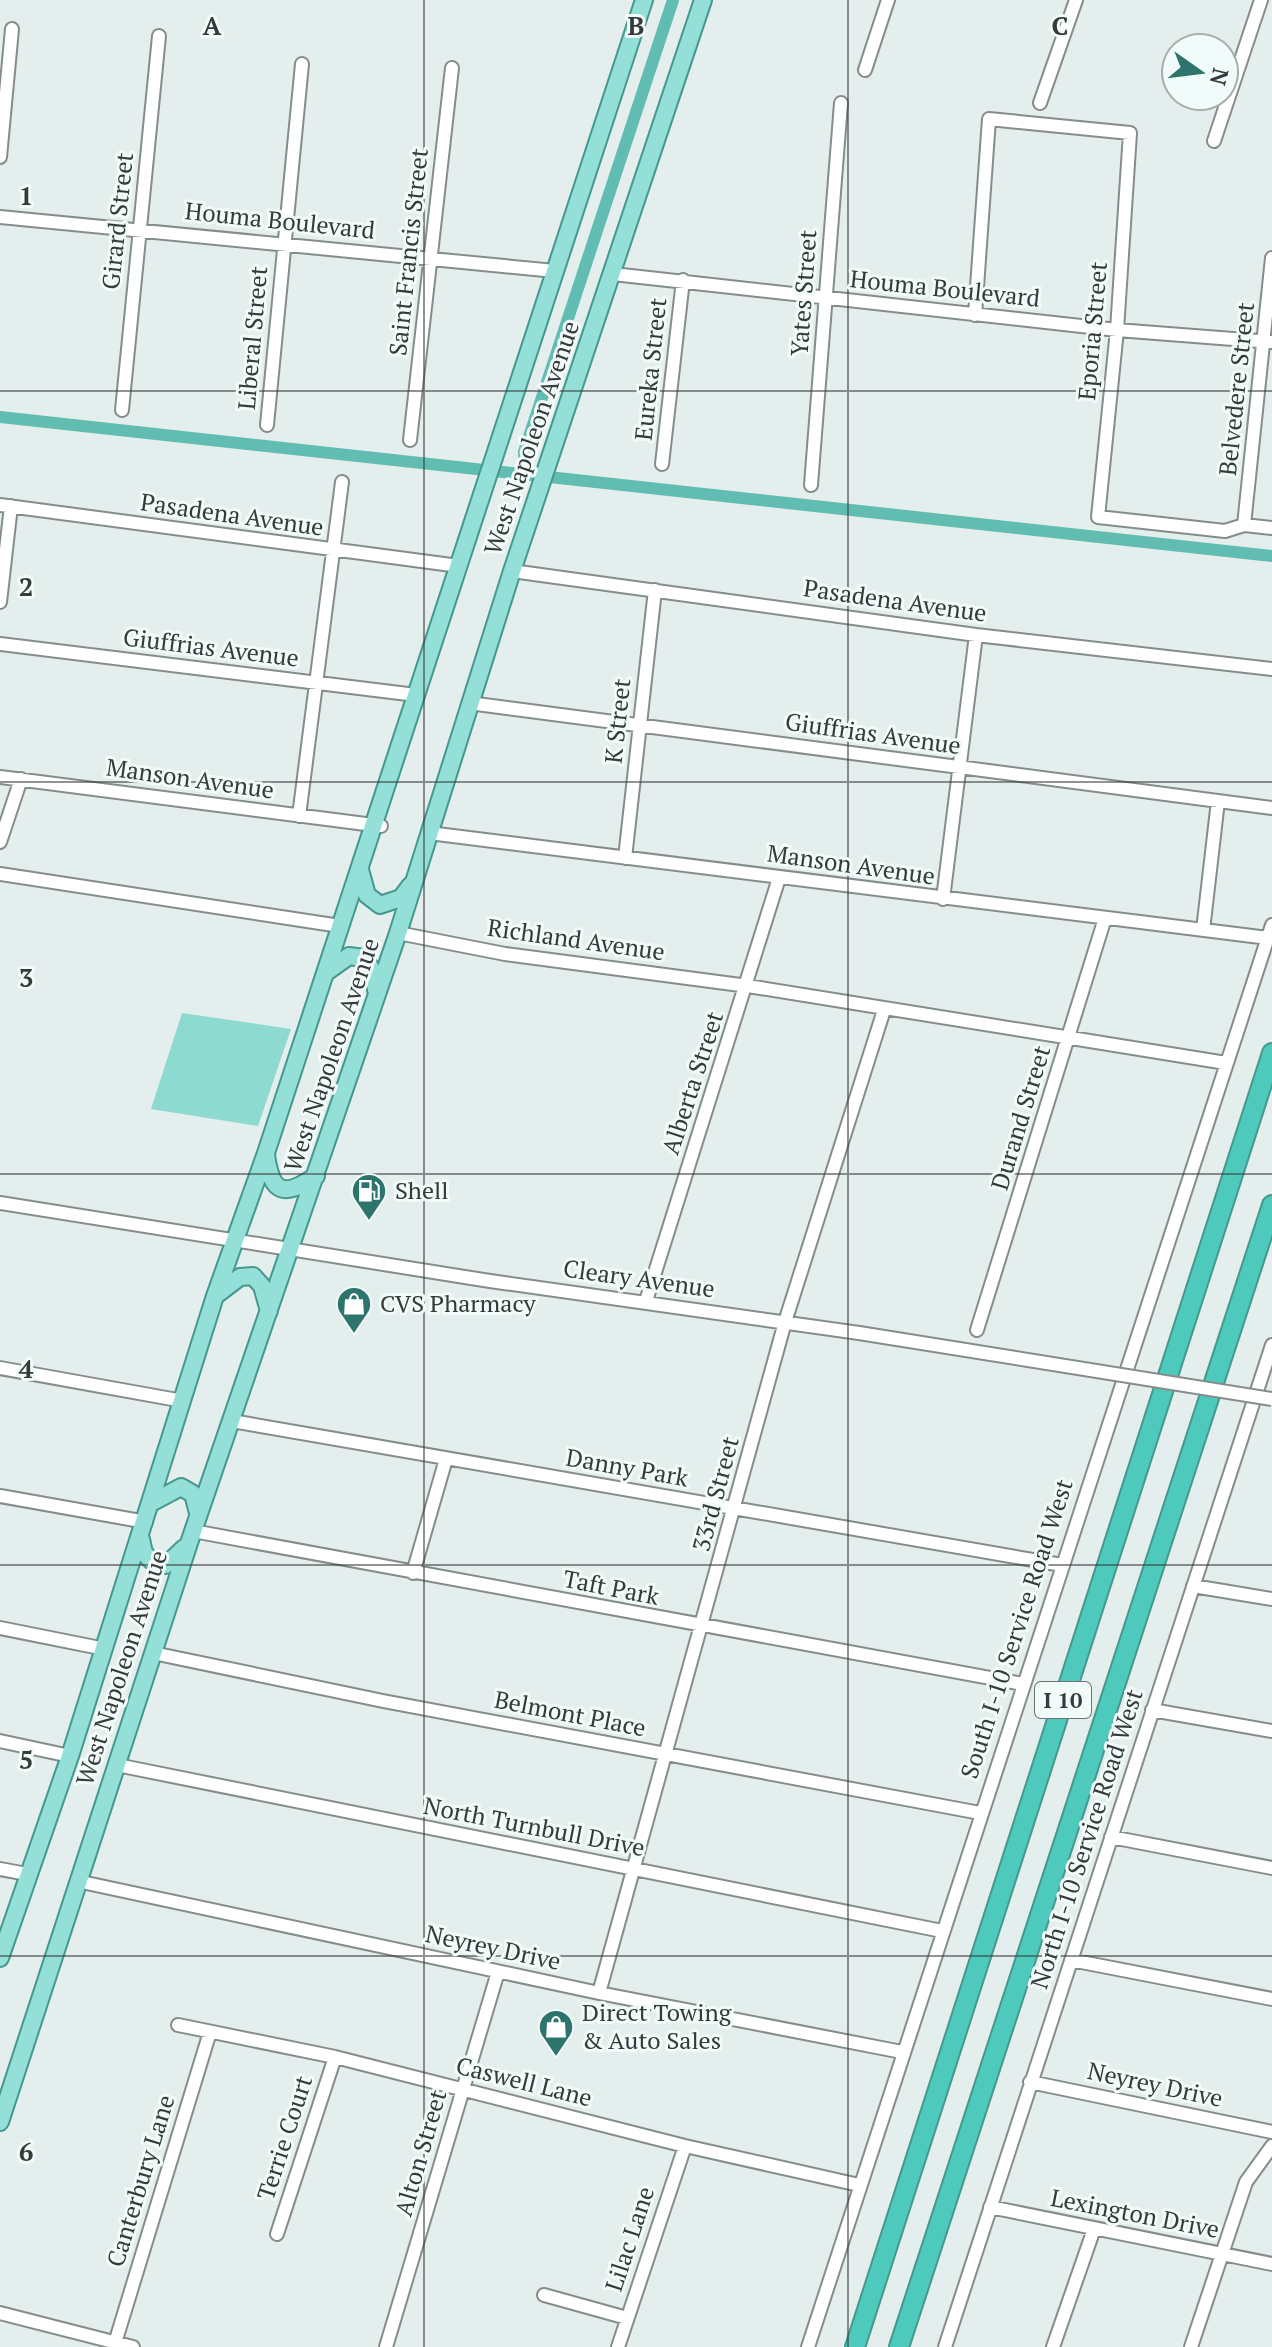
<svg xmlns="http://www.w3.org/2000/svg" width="1272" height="2347" font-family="'PT Serif',serif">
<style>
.green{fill:#8cdad0}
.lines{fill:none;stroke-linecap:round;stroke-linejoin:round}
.canal{stroke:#61bcb1;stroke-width:12}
.minor-casing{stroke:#858d8c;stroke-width:16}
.major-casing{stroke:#45988e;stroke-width:20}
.highway-casing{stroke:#45988e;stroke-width:22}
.minor{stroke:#fff;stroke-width:12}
.major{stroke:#94dfd7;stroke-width:16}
.highway{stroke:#4dcabc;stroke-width:18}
.minor-bridge-casing{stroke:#858d8c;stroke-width:16;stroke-linecap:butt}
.minor-bridge{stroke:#fff;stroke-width:12}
.grid{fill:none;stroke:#373a3a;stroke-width:2;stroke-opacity:0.55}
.labels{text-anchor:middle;stroke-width:6;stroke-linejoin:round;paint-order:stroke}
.shield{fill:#f1fbf9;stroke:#6f7473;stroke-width:2}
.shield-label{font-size:22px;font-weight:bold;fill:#373a3a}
.street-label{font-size:24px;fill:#373a3a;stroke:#f1fbf9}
.poi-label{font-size:24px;fill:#373a3a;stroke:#f1fbf9;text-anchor:start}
.grid-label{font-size:26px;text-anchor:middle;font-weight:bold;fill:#373a3a;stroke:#f1fbf9;stroke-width:6;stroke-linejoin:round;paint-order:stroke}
</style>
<rect width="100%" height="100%" fill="#e4eeec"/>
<path class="green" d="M182 1013 291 1029 258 1126 151 1109Z"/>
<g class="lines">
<path class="canal" d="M0 417 1272 556
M532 475 525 464 524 452 673 0"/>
<defs>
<path id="minor" d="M865 70 888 0
M1040 103 1076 0
M1214 141 1261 0
M0 157 12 29
M0 217 555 271
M613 274 1117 330 1272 342
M975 315 989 119 1130 133 1117 330 1098 517 1225 531 1244 525 1272 528
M122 410 159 36
M267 425 302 64
M410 440 452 68
M662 464 683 280
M811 485 841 103
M0 505 459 566
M1244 525 1272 258
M512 571 976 635 1272 669
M0 602 11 506
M0 644 416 695
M469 703 1272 808
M0 777 381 826
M299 816 342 482
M429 833 1268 938
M0 842 21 779
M625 858 655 590
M0 874 340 926
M943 899 976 635
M1203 930 1218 801
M398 933 505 954 748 986 1226 1063
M0 1203 490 1281 859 1333
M646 1301 779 878
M977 1330 1105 918
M0 1368 183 1401
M232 1421 1062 1565
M0 1496 146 1522
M193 1531 1023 1684
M413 1573 446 1459
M1193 1586 1272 1599
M0 1628 105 1649
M153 1653 383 1701 980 1813
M1152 1710 1272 1731
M0 1741 70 1756
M117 1765 942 1931
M1111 1837 1272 1868
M0 1869 27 1874
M77 1881 599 1993 902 2052
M1071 1960 1272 1999
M599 1993 785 1322 884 1010
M178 2025 335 2057 685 2146 859 2185
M1030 2082 1272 2132
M990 2207 1272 2264
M277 2234 335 2057
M544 2295 627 2318
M0 2313 133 2347
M115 2343 210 2032
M386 2347 498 1972
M618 2347 685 2146
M808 2347 1272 925
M945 2347 1272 1345
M1053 2347 1094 2229
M1191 2347 1246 2182 1272 2146"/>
<path id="major" d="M360 870 367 895 380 905 401 898 410 886
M325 973 349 956 364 958 374 973 376 990
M266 1155C272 1195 284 1197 316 1176
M215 1296 240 1277 253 1276 262 1286 269 1311
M153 1502 181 1487 193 1494 198 1513
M141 1539 144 1553 156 1565H166L184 1548
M0 1958 70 1756 215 1296 266 1153 644 0
M0 2122 189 1543 398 933 512 571 703 0"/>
<path id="highway" d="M855 2347 1272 1053
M899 2347 1272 1205"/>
</defs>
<use href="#minor" class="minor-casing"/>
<use href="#major" class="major-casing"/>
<use href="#highway" class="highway-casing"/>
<use href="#minor" class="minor"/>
<use href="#major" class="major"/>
<use href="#highway" class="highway"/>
<defs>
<path id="minor-bridge" d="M859 1333 1272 1399"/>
</defs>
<use href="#minor-bridge" class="minor-bridge-casing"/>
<use href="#minor-bridge" class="minor-bridge"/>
</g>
<path class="grid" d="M424 0V2347M848 0V2347M0 391H1272M0 782H1272M0 1174H1272M0 1565H1272M0 1956H1272"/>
<defs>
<symbol id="fuel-pin" viewBox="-11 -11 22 30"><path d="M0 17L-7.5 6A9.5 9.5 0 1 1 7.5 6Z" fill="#2c746c" stroke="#f1fbf9"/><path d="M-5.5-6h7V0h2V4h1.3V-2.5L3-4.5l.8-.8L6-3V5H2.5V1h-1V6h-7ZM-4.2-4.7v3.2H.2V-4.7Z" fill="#fff"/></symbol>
<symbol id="shop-pin" viewBox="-11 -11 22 30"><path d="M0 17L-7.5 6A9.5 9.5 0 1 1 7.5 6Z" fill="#2c746c" stroke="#f1fbf9"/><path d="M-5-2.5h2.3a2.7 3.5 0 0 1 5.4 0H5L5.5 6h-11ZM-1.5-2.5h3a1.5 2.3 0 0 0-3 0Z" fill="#fff"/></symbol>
</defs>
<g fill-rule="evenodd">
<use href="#fuel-pin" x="349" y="1171" width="40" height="54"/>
<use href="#shop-pin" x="334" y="1284" width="40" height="54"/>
<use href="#shop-pin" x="536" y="2007" width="40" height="54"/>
</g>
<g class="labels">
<rect class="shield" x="1035" y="1682" width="56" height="36" rx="6"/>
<g class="shield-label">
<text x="1063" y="1708">I 10</text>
</g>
<g class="street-label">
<text transform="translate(118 221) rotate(-84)" y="8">Girard Street</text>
<text transform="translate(280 221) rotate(6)" y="8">Houma Boulevard</text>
<text transform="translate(409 252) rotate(-84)" y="8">Saint Francis Street</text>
<text transform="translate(945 289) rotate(6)" y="8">Houma Boulevard</text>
<text transform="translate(804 293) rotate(-86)" y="8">Yates Street</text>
<text transform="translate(1093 331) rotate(-85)" y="8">Eporia Street</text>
<text transform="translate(253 338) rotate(-85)" y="8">Liberal Street</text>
<text transform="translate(651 369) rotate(-84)" y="8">Eureka Street</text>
<text transform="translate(1237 389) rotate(-84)" y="8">Belvedere Street</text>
<text transform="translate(532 438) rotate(-71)" y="8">West Napoleon Avenue</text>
<text transform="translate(232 515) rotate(8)" y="8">Pasadena Avenue</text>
<text transform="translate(895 601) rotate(8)" y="8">Pasadena Avenue</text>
<text transform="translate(211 648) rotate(7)" y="8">Giuffrias Avenue</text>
<text transform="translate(618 721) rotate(-84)" y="8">K Street</text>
<text transform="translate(873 734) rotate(8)" y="8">Giuffrias Avenue</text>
<text transform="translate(190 779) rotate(8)" y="8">Manson Avenue</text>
<text transform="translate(851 865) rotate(8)" y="8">Manson Avenue</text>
<text transform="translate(576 940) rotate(8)" y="8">Richland Avenue</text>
<text transform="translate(332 1055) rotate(-71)" y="8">West Napoleon Avenue</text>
<text transform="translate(693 1083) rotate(-72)" y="8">Alberta Street</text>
<text transform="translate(1021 1118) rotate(-73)" y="8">Durand Street</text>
<text transform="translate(639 1279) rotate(8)" y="8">Cleary Avenue</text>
<text transform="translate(627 1468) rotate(10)" y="8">Danny Park</text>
<text transform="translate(716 1494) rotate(-75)" y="8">33rd Street</text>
<text transform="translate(611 1588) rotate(11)" y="8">Taft Park</text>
<text transform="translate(1017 1629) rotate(-72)" y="8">South I-10 Service Road West</text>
<text transform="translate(122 1668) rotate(-72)" y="8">West Napoleon Avenue</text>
<text transform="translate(570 1714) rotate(11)" y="8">Belmont Place</text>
<text transform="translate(534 1827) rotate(11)" y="8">North Turnbull Drive</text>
<text transform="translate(1087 1839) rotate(-72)" y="8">North I-10 Service Road West</text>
<text transform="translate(493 1948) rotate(12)" y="8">Neyrey Drive</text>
<text transform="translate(524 2082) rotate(14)" y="8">Caswell Lane</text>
<text transform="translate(1155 2085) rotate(12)" y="8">Neyrey Drive</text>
<text transform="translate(285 2138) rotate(-72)" y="8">Terrie Court</text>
<text transform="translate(421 2153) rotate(-74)" y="8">Alton Street</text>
<text transform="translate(141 2181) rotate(-73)" y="8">Canterbury Lane</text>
<text transform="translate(1135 2214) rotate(11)" y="8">Lexington Drive</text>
<text transform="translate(630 2239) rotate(-72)" y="8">Lilac Lane</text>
</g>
<g class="poi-label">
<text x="395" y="1199">Shell</text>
<text x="380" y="1312">CVS Pharmacy</text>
<text x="582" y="2021">Direct Towing<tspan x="582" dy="28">&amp; Auto Sales</tspan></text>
</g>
</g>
<g class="grid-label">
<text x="212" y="35">A</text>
<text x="636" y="35">B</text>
<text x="1060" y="35">C</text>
<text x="26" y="205">1</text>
<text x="26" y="596">2</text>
<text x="26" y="987">3</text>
<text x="26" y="1378">4</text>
<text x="26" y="1769">5</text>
<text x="26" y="2161">6</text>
</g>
<g transform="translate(1200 72) rotate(104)"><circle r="38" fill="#f1fbf9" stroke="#a7aead" stroke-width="2"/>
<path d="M0-6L14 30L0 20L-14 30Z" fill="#2c746c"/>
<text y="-12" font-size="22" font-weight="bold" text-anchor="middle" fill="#373a3a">N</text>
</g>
</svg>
